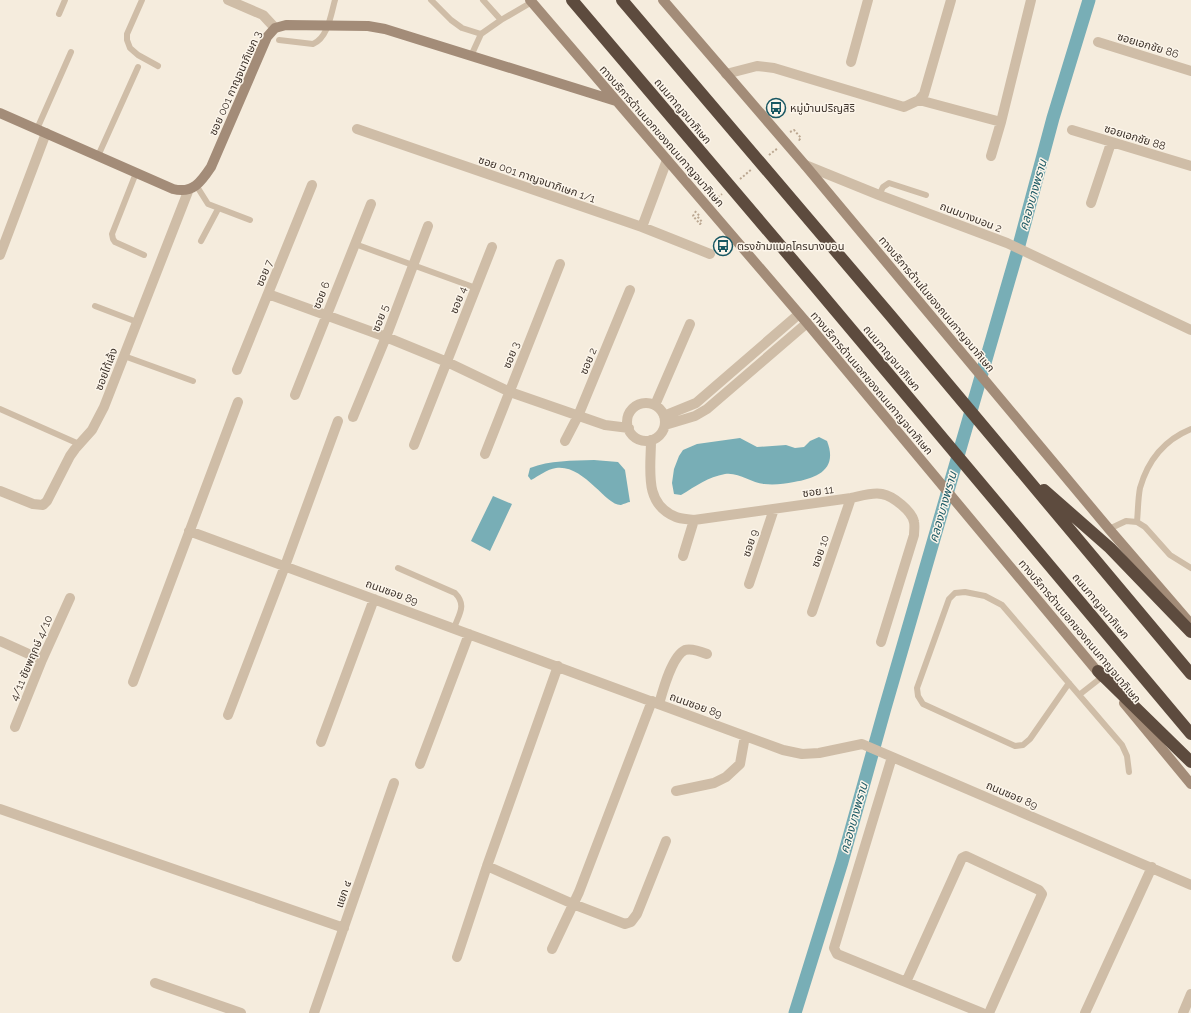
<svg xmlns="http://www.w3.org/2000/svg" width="1191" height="1013" font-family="Raleway,'Noto Sans Thai',sans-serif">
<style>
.water{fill:#78aeb6}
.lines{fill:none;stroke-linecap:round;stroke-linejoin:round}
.canal{stroke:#78aeb6;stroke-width:13}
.path{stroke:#bba791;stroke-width:2;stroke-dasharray:2 2;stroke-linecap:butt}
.lane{stroke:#cfbda7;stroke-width:6}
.street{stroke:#cfbda7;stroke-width:10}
.secondary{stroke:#a38c78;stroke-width:10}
.highway{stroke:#5d4b3e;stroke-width:12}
.labels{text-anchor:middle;stroke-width:3;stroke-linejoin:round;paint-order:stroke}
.street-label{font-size:11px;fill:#3b3028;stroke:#fcf5ea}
.poi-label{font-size:11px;fill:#3b3028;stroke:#fcf5ea;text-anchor:start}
.water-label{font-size:12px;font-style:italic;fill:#185762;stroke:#fcf5ea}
</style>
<rect width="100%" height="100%" fill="#f5ecdd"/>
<path class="water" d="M819 437 827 441C838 469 818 478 794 482 784 484 774 485 764 484 751 483 739 472 725 474 708 477 696 486 681 495L674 494 672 483 674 469 679 456 683 450 697 444 740 438 757 447 786 445 795 448 804 447 810 441Z
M594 460 618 462 625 470 630 502C628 502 624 504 621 505 606 506 584 464 556 468 547 469 539 476 531 480L528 476 530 468C550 460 572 461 594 460Z
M493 496 512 504 490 551 471 541Z"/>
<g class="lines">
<path class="canal" d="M795 1013 842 862 885 708 1018 249 1053 118 1089 0"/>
<path class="path" d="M790 132 794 130 801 138 799 140 798 139
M769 155 778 148
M740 179 752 169
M715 200 722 194
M696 211 693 216 700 224 702 222 697 216 700 213"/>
<path class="lane" d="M142 0 127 34V40L130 48 138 55 158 66
M431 0 451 20 462 28 481 34 501 20 532 2
M483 0 501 20
M59 14 65 0
M279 40 313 44C328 38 331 14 335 0
M471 56 481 34
M37 129 71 52
M98 156 138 67
M136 173 112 234 113 239 115 242 144 255
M196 185 208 204 250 220
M879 195 883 187 889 183 926 195
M201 241 218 209
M355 244 476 288
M95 306 137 322
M124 356 193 381
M0 409 79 444
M1137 522C1138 511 1138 498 1140 488 1148 460 1164 440 1191 429
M1109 529 1126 521 1137 522 1145 527 1170 555 1191 568
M398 568 455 593C467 605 459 614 454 628
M1069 683 1030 739 1023 745 1015 746 923 704 918 696 917 688 949 599 955 593 965 592 985 596 1002 605 1122 745 1127 756 1129 772
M1079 695 1102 677"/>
<path class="street" d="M228 0 263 15 275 28
M1098 42 1191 71
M851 62 868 0
M726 74 757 66 774 68 904 107 919 100 924 94 951 0
M919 100 1001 122
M357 129 642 227 667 160
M1072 130 1191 166
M991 156 1001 122 1031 0
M805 165 879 195 1007 243 1191 330
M1091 203 1111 143
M642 227 710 254
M0 255 46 133
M268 294 386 337 447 362 510 392 605 425 629 428
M237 370 312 185
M295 395 371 204
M627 422a19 19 0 1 1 38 0a19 19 0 1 1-38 0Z
M655 405 690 324
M664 416 696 403 799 314
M353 417 386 337 428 226
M665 425 695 416 707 409 807 323
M651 440C651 469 643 504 676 517 681 519 689 519 694 520L851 498C861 496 872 492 882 494 893 496 912 511 914 522 915 526 914 531 914 535L881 642
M565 441 578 416 630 290
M414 445 492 247
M485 454 560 264
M0 491 33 504 43 505 47 501 70 456 75 449 92 430 104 407 189 189
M189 531 783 750 802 754 819 753 862 744 1191 885
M683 556 694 520
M749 584 774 509
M812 612 851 498
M0 641 42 660
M133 682 238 402
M659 704C663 690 672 656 685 650 691 648 702 652 707 654
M228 715 285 566 338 421
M15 727 42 660 70 598
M321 742 374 599
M892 757 834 948 837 954 982 1013
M420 764 469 634
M676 791 714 783 726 777 740 764 745 736
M0 809 344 928
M487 866 573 904 625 924 631 922 637 914 666 841
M552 949 579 892 652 701
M457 957 487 866 558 666
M906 982 962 858 966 856 1039 890 1042 894 989 1013
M155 983 241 1013
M314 1013 394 783
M1085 1013 1152 867
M1183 1013 1191 994"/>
<path class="secondary" d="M530 0 807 323 1102 677
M663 0 805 165 1109 529 1190 623
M0 113 173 189C193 194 201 182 211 167L267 37 275 28 286 25 368 26 385 29 616 101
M1124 703 1191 784"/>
<path class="highway" d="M572 0 814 285 1191 734
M622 0 890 315 1191 674
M1044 490 1110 548 1191 632
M1098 671 1191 762"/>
</g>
<defs>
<symbol id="bus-ring" viewBox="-11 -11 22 22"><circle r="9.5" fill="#fcf5ea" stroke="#185762" stroke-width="1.5"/><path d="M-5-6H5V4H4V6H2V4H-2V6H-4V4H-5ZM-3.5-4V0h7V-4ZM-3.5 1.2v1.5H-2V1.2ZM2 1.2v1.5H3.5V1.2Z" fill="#185762"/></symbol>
</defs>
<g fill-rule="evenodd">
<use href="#bus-ring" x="765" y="97" width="22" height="22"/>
<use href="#bus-ring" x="712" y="235" width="22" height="22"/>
</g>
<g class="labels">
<g class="street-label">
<text transform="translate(1148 45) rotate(17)" y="4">ซอยเอกชัย 86</text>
<text transform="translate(235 83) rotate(-66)" y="4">ซอย 001 กาญจนาภิเษก 3</text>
<text transform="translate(683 111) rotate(50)" y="4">ถนนกาญจนาภิเษก</text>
<text transform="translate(662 136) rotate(49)" y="4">ทางบริการด้านนอกของถนนกาญจนาภิเษก</text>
<text transform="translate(1135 137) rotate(17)" y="4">ซอยเอกชัย 88</text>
<text transform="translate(537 179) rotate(19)" y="4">ซอย 001 กาญจนาภิเษก 1/1</text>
<text transform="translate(971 217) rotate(21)" y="4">ถนนบางบอน 2</text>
<text transform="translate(264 273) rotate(-68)" y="4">ซอย 7</text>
<text transform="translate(321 295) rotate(-68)" y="4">ซอย 6</text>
<text transform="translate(458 300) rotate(-69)" y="4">ซอย 4</text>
<text transform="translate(937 304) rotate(50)" y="4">ทางบริการด้านในของถนนกาญจนาภิเษก</text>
<text transform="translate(380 318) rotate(-69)" y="4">ซอย 5</text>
<text transform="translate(511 355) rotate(-69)" y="4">ซอย 3</text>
<text transform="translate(892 358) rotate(50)" y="4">ถนนกาญจนาภิเษก</text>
<text transform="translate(588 361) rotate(-68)" y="4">ซอย 2</text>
<text transform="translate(106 369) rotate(-69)" y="4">ซอยไท้เล้ง</text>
<text transform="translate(872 383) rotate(50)" y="4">ทางบริการด้านนอกของถนนกาญจนาภิเษก</text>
<text transform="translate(818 491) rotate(-8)" y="4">ซอย 11</text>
<text transform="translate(750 543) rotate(-72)" y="4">ซอย 9</text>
<text transform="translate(820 551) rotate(-71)" y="4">ซอย 10</text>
<text transform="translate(392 592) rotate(20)" y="4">ถนนซอย 89</text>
<text transform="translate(1101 606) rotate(50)" y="4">ถนนกาญจนาภิเษก</text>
<text transform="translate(1080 631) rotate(50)" y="4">ทางบริการด้านนอกของถนนกาญจนาภิเษก</text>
<text transform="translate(31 658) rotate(-67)" y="4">4/11 ชัยพฤกษ์ 4/10</text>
<text transform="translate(696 705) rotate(20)" y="4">ถนนซอย 89</text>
<text transform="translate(1012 795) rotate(23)" y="4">ถนนซอย 89</text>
<text transform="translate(343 894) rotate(-71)" y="4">แยก ๔</text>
</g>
<g class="poi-label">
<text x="790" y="112">หมู่บ้านปริญสิริ</text>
<text x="737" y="250">ตรงข้ามแมคโครบางบอน</text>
</g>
<g class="water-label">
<text transform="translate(1033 195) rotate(-74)" y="4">คลองบางพราน</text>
<text transform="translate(943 507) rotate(-74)" y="4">คลองบางพราน</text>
<text transform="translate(854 818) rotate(-74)" y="4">คลองบางพราน</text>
</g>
</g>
</svg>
